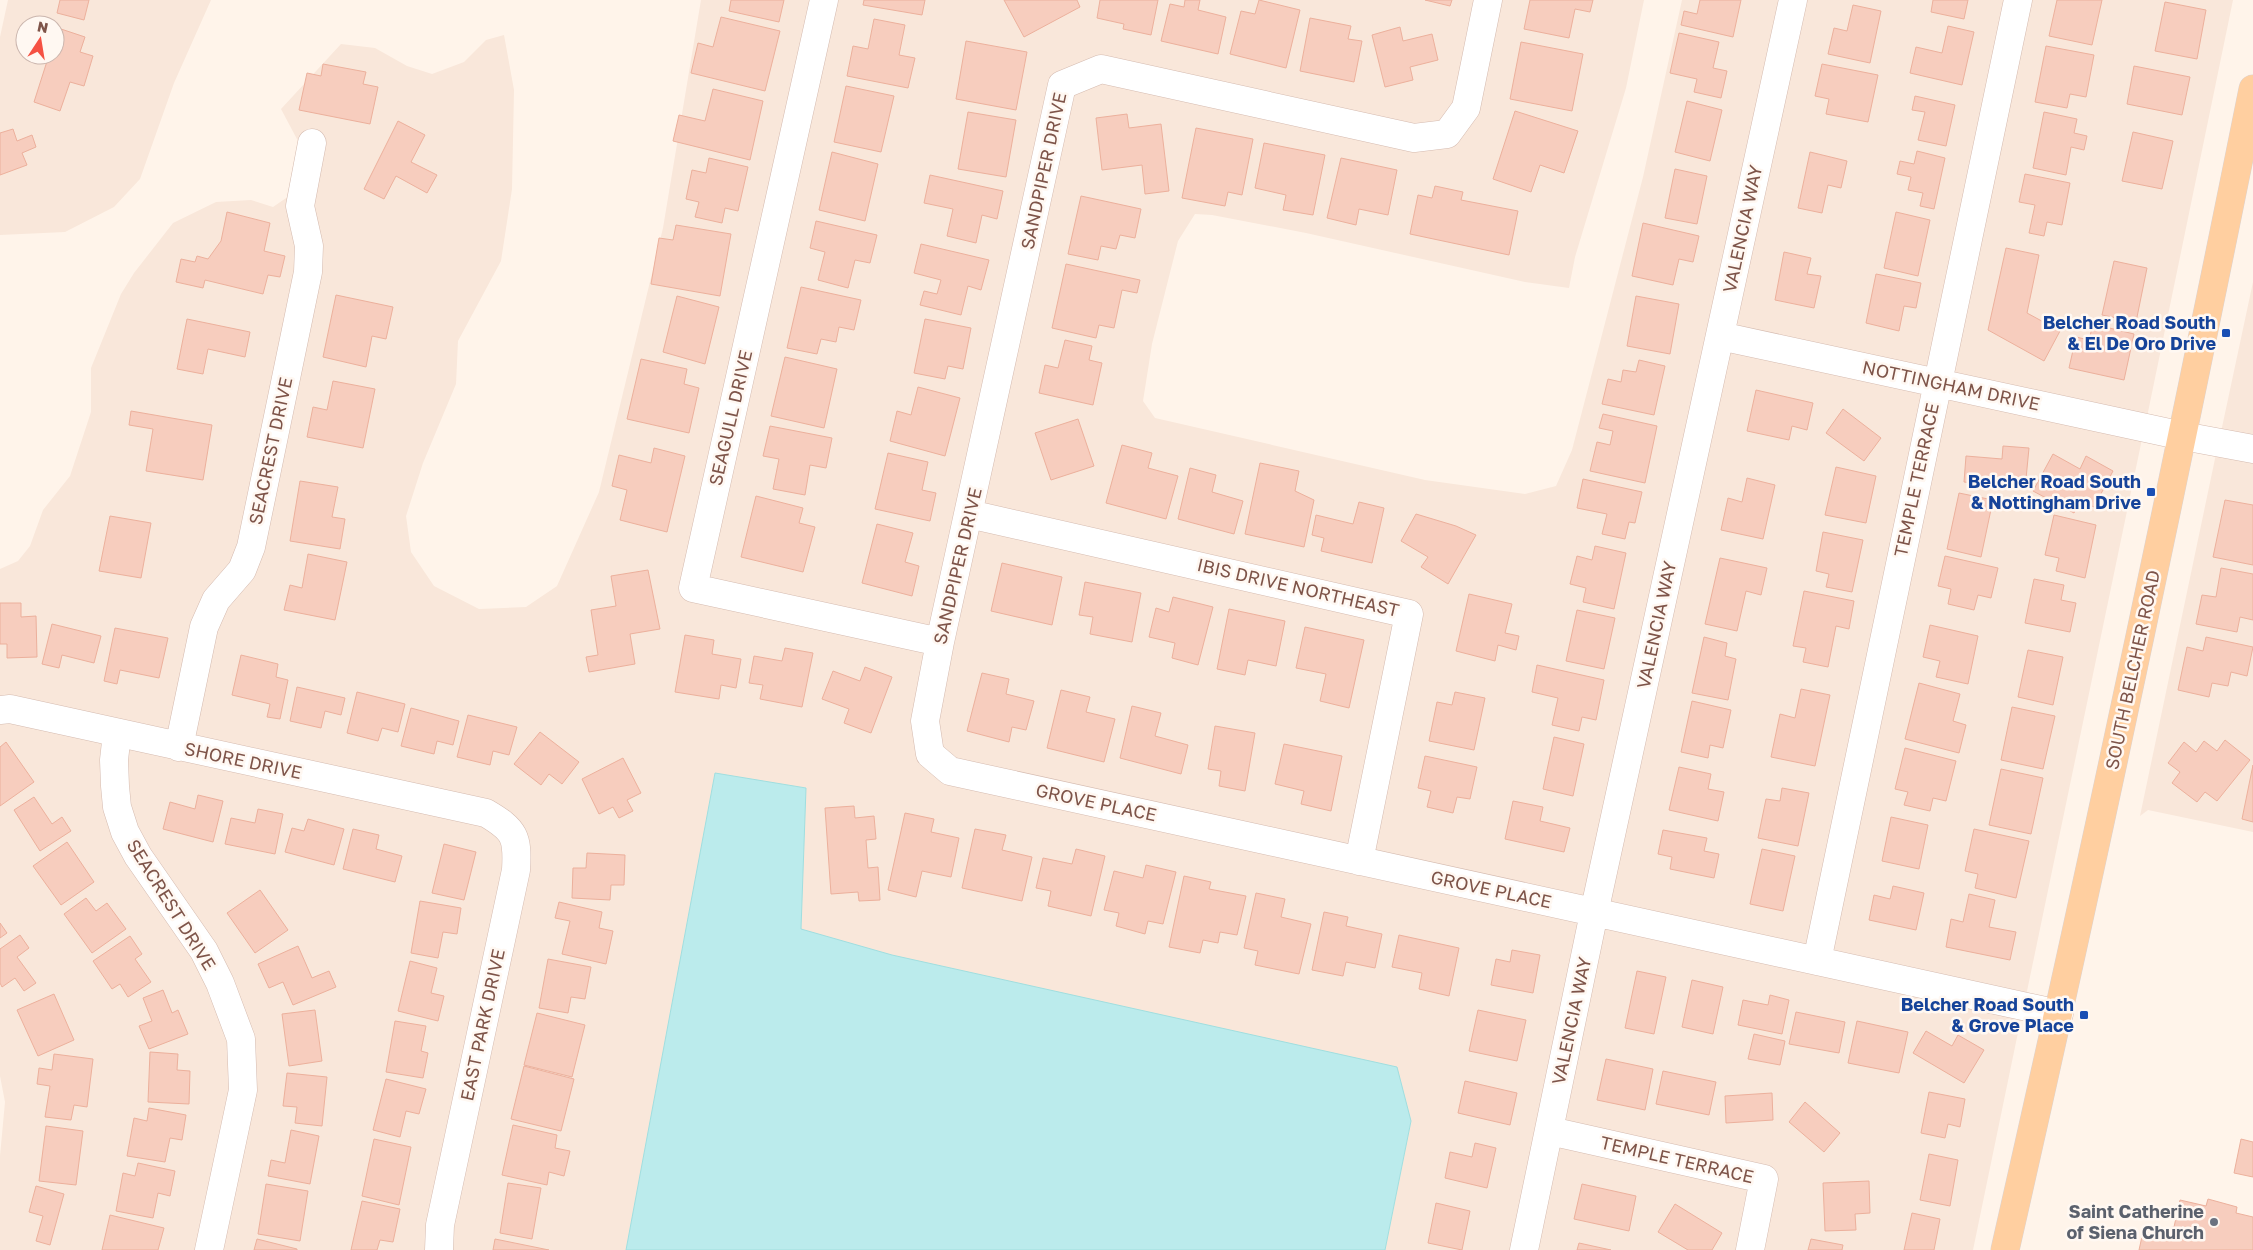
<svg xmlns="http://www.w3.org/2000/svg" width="2253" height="1250" font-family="'Golos Text',sans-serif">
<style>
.residential{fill:#f9e7da;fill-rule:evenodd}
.water{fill:#bbebec;stroke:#a0dedf}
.building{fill:#f7cdbe;stroke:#ecb09c}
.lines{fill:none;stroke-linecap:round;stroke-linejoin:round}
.minor-casing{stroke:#d5bbb0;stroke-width:29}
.major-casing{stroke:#ddd3d0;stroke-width:29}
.minor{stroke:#fff;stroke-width:28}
.major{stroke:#ffcfa0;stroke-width:28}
.transit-dot{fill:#1a4fb4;stroke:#fff8f2;stroke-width:2}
.worship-dot{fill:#6b7280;stroke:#fff8f2;stroke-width:2}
.labels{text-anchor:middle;stroke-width:5;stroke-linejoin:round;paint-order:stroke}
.street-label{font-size:18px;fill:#7e5449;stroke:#fff8f2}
.transit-label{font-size:18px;font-weight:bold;fill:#164399;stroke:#fff8f2;text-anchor:end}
.worship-label{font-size:18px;font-weight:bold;fill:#5b616d;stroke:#fff8f2;text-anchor:end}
</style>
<rect width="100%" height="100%" fill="#fff4ea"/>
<path class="residential" d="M8 0H211L174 83 140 179 114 207 65 232 0 235V37ZM25 25H55V55H25Z
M701 0H814L683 587 928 651 919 751 916 756 921 760 922 767 927 766 1582 922 1514 1250H1385L1411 1121 892 955 801 929 806 788 715 774 626 1250H449L524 833 191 738 214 630 224 606 251 574 310 205 324 134 305 130 294 185 298 141 281 109 341 44 375 48 407 66 432 74 464 62 486 40 504 35 514 90 512 189 501 261 458 341 456 384 423 463 406 516 411 552 434 586 479 609 526 607 557 586 599 492 663 228Z
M835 0H1478L1457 103 1442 124 1415 126 1059 75 933 629 705 580Z
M1498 0H1644L1626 88 1575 257 1569 288 1525 282 1306 233 1212 215 1195 214 1178 241 1152 344 1143 401 1155 418 1425 480 1525 494 1556 486 1572 450 1643 177 1682 0H1783L1587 900 1371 852 1418 616 981 505 1071 93 1102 80 1447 145Z
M1803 0H2007L1930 370 1732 327Z
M2028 0H2233L2147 417 1950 374Z
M292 194 299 248 241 544 172 734 0 699V569L18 561 30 546 43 510 70 476 91 412V368L121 294 134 273 173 223 216 202 251 200 273 207Z
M2253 282V438L2221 432Z
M1727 349 1926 392 1810 948 1606 904Z
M1945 396 2142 439 2026 996 1829 952Z
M2216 454 2253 460V832L2148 810 2140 816Z
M976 527 1397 622 1352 848 955 761 939 747 935 721Z
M0 721 106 742 104 761 195 957 231 1042 233 1090 199 1250H0V1156L5 1102 0 1076Z
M125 746 482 824 494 831 507 853 429 1250H219L253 1089 127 804Z
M1602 926 2021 1018 1973 1250H1761L1776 1170 1562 1123Z
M1557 1144 1752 1188 1740 1250H1534Z"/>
<path class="water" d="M715 773 806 788 801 929 892 955 1397 1067 1411 1121 1385 1250H626Z"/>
<path class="building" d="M60 0H89L84 20 57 13Z
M731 0H784L779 22 729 11Z
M864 0H925L922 15 863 5Z
M1004 0H1077L1080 7 1024 37Z
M1100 0H1158L1151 35 1123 29 1124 24 1097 18Z
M1185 0H1200L1198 10 1226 17 1218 54 1161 41 1170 4 1184 7Z
M1259 0 1300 10 1286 68 1230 54 1241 11 1255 14Z
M1425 0H1452L1450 6Z
M1530 0H1593L1590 12 1575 9 1569 38 1524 29Z
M1700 0H1741L1733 37 1681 25 1684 11 1697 14Z
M1933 0H1968L1964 19 1931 12Z
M2057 0H2102L2092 45 2049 36Z
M2165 2 2206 10 2197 59 2155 51Z
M1853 5 1881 11 1870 63 1828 54 1834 28 1847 31Z
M721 17 780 31 765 91 691 73 698 43 713 47Z
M1310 18 1351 26 1348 39 1362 41 1354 82 1300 71Z
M874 19 905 25 899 55 915 58 908 88 847 76 853 46 868 49Z
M1948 26 1974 32 1962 85 1910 73 1916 47 1942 53Z
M1400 27 1403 41 1432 34 1438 60 1410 67 1413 80 1385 87 1372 35Z
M58 28 85 37 80 52 93 56 84 86 70 82 60 111 34 102 49 55H55V37Z
M1679 33 1719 42 1713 68 1727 71 1721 98 1694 92 1697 79 1670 73Z
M966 41 1027 52 1016 110 956 99Z
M1521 42 1583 54 1572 111 1510 99Z
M2046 46 2094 55 2086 97 2070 94 2067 108 2035 102Z
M323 64 366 72 363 84 378 87 370 124 299 110 307 73 321 76Z
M1822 64 1878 75 1868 122 1826 114 1829 99 1815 96Z
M2134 66 2190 77 2182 115 2127 104Z
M846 86 894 96 881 152 834 142Z
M713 89 763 101 750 160 673 141 679 115 705 121Z
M1915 96 1955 105 1946 146 1918 140 1925 112 1912 110Z
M1687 101 1722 110 1710 161 1675 152Z
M1515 111 1578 131 1564 173 1540 165 1531 192 1493 179Z
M968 112 1016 120 1006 177 958 169Z
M2044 112 2077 119 2074 133 2087 136 2084 150 2071 147 2066 175 2033 168Z
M1127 114 1129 128 1161 124 1169 191 1145 194 1142 165 1102 170 1096 118Z
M398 121 425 135 411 162 437 175 427 193 396 176 384 199 364 189Z
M1196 128 1253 139 1242 195 1228 192 1225 206 1182 198Z
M13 129 17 141 32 135 36 147 22 153 27 165 0 175V133Z
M2133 132 2173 141 2162 189 2122 181Z
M1264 143 1325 155 1313 215 1283 210 1286 195 1255 188Z
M1917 151 1945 158 1934 209 1920 206 1923 193 1908 190 1911 177 1897 174 1900 161 1914 164Z
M832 152 878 164 865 221 819 210Z
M1810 152 1847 161 1841 188 1828 185 1822 213 1798 208Z
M709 158 748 167 738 211 725 208 722 223 695 217 699 202 686 199 692 170 706 173Z
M1341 158 1397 170 1388 215 1359 209 1356 225 1327 218Z
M1675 169 1707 176 1697 224 1665 218Z
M2025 174 2070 183 2062 225 2047 222 2044 236 2029 233 2035 205 2019 202Z
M930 175 1003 191 997 219 982 215 976 243 947 236 953 209 924 203Z
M1435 186 1463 192 1461 200 1518 211 1509 255 1410 234 1418 195 1432 198Z
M1081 196 1141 209 1135 238 1120 235 1116 249 1101 246 1098 260 1068 254Z
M227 212 270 223 264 251 285 256 280 277 268 275 263 294 205 280 203 288 176 282 181 259 195 262 197 256 208 259 221 241Z
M1896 212 1930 220 1918 276 1884 268Z
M816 221 877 235 870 263 855 260 848 288 818 280 825 252 810 248Z
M1643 223 1699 236 1693 262 1679 259 1673 285 1632 276Z
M676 225 731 234 720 296 651 284 659 238 673 240Z
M921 244 989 260 981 290 968 286 961 315 920 305 924 291 937 294 941 280 914 273Z
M2006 248 2039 255 2027 313 2060 331 2044 361 1988 330Z
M1784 252 1811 258 1807 274 1821 276 1814 308 1775 300Z
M2114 261 2147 268 2136 322 2102 315Z
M1066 264 1140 280 1137 293 1122 290 1114 328 1099 325 1096 338 1052 328Z
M1876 274 1921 283 1916 308 1904 306 1899 331 1866 323Z
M801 287 861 300 854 330 839 327 836 342 821 339 817 354 787 348Z
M336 295 393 307 386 339 372 336 366 367 323 357Z
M677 296 719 307 705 364 663 352Z
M1636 296 1679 304 1670 354 1627 346Z
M187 319 250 332 245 357 208 349 203 374 177 369Z
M925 319 971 328 963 369 948 366 945 379 914 373Z
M2093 324 2134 334 2124 380 2069 368 2076 337 2089 340Z
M1065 340 1092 346 1089 360 1102 363 1093 405 1039 393 1045 365 1058 368Z
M785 357 837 369 824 428 771 416Z
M641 359 687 369 684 384 699 388 689 433 627 419Z
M1639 360 1665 366 1654 415 1602 404 1608 379 1621 382 1623 370 1636 372Z
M333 381 375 389 363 448 307 437 313 407 327 410Z
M918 387 960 398 945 456 890 441 897 411 911 415Z
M1756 390 1813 403 1807 430 1792 426 1789 440 1747 431Z
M1843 409 1881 438 1864 461 1826 433Z
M131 411 212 425 203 480 146 471 153 429 129 425Z
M1603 414 1657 426 1645 483 1590 471 1597 442 1610 445 1613 431 1599 428Z
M1078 419 1094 466 1051 480 1035 433Z
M770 426 832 438 826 468 810 465 805 495 773 489 779 459 763 456Z
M1122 445 1152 453 1148 468 1178 476 1166 519 1106 503Z
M2003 446 2029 448 2025 489 1964 482 1966 456 2002 459Z
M654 448 685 456 667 532 620 520 627 490 612 486 619 455 651 463Z
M888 453 928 462 922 490 936 493 930 521 875 509Z
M2053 454 2080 469 2086 456 2113 471 2094 507 2080 500 2074 513 2033 491Z
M1260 463 1299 471 1295 491 1314 500 1304 547 1245 534Z
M1836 467 1876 476 1866 523 1825 515Z
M1190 468 1216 475 1212 492 1243 501 1234 534 1178 519Z
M1747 478 1775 485 1763 539 1721 530 1728 498 1742 502Z
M1583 479 1642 492 1635 523 1629 522 1625 539 1602 534 1607 514 1577 508Z
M300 481 338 487 332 517 345 519 340 549 290 541Z
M1959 493 1993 500 1981 557 1947 549Z
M756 496 803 508 799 523 815 527 803 572 741 557Z
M2225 500 2253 505V565L2213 557Z
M1359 502 1384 508 1372 563 1321 551 1324 538 1312 535 1316 515 1353 524Z
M1416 514 1456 526 1476 535 1448 584 1421 567 1428 557 1401 541Z
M2054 515 2096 525 2085 578 2056 571 2059 558 2045 555Z
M110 516 151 523 141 578 99 571Z
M877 524 913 533 905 562 919 566 912 596 862 583Z
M1823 532 1863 540 1852 592 1826 587 1829 574 1816 571Z
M1595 546 1626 553 1614 609 1583 602 1586 588 1570 584 1577 556 1592 560Z
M308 554 347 562 335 620 284 610 290 585 302 588Z
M1945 556 1998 568 1991 598 1978 595 1974 610 1948 604 1951 589 1938 586Z
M1720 558 1767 568 1761 595 1746 591 1737 631 1705 624Z
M1002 563 1062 577 1052 625 991 611Z
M2221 568 2253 574V620L2240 617 2237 632 2196 624 2202 595 2216 597Z
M648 570 660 629 630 634 635 664 589 672 586 657 598 655 591 610 616 606 611 576Z
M2034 579 2064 585 2061 600 2076 603 2070 632 2025 623Z
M1085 582 1141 593 1132 642 1090 634 1093 617 1079 615Z
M1804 591 1854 601 1849 629 1836 626 1828 667 1803 662 1806 648 1793 646Z
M1469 594 1512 604 1505 633 1519 636 1516 650 1498 645 1495 661 1456 651Z
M1173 597 1213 607 1198 665 1172 658 1175 643 1149 637 1156 608 1169 612Z
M0 603H21V617L36 616 37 657 7 658V644H0Z
M1229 609 1285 621 1276 666 1248 660 1245 675 1217 669Z
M1577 610 1615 618 1604 669 1566 661Z
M52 624 101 636 94 663 62 655 59 668 42 664Z
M1930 625 1978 636 1968 684 1936 677 1940 661 1923 657Z
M1305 627 1364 640 1349 708 1320 701 1326 674 1296 668Z
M115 628 168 638 159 678 120 670 117 684 104 681Z
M685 635 714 640 712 654 741 659 736 688 721 685 719 699 675 692Z
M1704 637 1727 643 1725 656 1736 659 1728 700 1692 693Z
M2206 637 2253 647 2247 676 2231 672 2228 686 2212 683 2209 697 2178 690 2187 647 2203 651Z
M785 648 813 653 802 707 760 699 763 685 749 683 754 656 782 661Z
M2028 650 2063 657 2053 705 2018 697Z
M241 655 278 664 276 677 288 680 280 719 267 717 270 704 232 695Z
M1537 665 1604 680 1596 720 1582 717 1579 731 1552 725 1558 698 1532 692Z
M865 667 892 677 871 733 844 723 849 709 822 699 833 671 860 681Z
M982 673 1009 679 1006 694 1034 701 1026 730 1012 727 1009 742 967 731Z
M1919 683 1960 694 1953 721 1966 725 1959 753 1905 739Z
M297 687 345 698 341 715 325 711 321 728 290 721Z
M1801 689 1830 695 1815 766 1771 757 1780 714 1795 718Z
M1061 690 1090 697 1086 712 1115 719 1104 762 1047 748Z
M357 692 405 704 398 732 382 728 378 741 347 733Z
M1455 692 1485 698 1474 750 1429 741 1437 702 1452 705Z
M1692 701 1731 710 1723 748 1710 745 1708 758 1681 752Z
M1132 706 1161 713 1155 736 1188 745 1181 774 1120 758Z
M2012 707 2055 716 2043 769 2001 760Z
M411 708 459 721 453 745 437 741 434 754 401 746Z
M468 715 517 727 509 755 493 751 490 765 457 757Z
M1215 726 1255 733 1245 791 1219 786 1221 771 1208 769Z
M540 732 579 762 562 784 549 774 541 785 514 764Z
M1554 737 1584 744 1573 796 1543 789Z
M2225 740 2250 760 2217 801 2205 792 2197 802 2172 783 2180 772 2168 763 2184 742 2196 752 2204 741 2217 751Z
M6 742 34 782 0 806V747Z
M1284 744 1342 756 1331 811 1301 804 1304 791 1275 784Z
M1905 748 1956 761 1946 801 1933 798 1930 811 1904 805 1908 792 1895 789Z
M1425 756 1477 767 1470 799 1457 797 1453 813 1427 807 1431 791 1418 788Z
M623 758 641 793 627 800 633 811 619 818 613 807 599 814 582 779Z
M2253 765V822L2242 819Z
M1679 767 1711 774 1708 789 1724 792 1718 821 1669 810Z
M2001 769 2043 778 2031 834 1989 825Z
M1782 788 1809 793 1798 846 1758 838 1766 799 1780 801Z
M198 795 223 801 213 842 163 829 170 802 195 809Z
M34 797 52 824 62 817 71 831 40 851 14 810Z
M1513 801 1543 807 1540 821 1570 828 1564 852 1505 839Z
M854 806 855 818 874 816 876 839 866 840 868 868 878 867 880 900 859 901 858 892 831 894 825 808Z
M258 809 283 814 275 854 225 844 231 818 255 823Z
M905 813 934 819 931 832 959 838 951 877 922 871 916 897 888 890Z
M1891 817 1928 825 1919 869 1882 861Z
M308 819 344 829 334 865 285 852 292 828 304 831Z
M353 829 379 835 376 849 402 856 395 882 343 869Z
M975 829 1006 835 1002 850 1032 857 1022 901 962 888Z
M1974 829 2029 841 2016 898 1975 888 1978 874 1965 871Z
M1663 830 1707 838 1704 851 1719 854 1714 878 1670 869 1672 857 1658 854Z
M67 842 94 882 61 905 33 866Z
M444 844 476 852 464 900 432 893Z
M1076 849 1105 856 1091 916 1048 906 1051 891 1036 888 1043 858 1072 864Z
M1762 849 1795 856 1783 911 1750 904Z
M587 853 625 855 624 885H611L610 900 572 898 573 868H586Z
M1146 865 1176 872 1163 924 1148 921 1145 934 1116 926 1119 913 1104 910 1114 871 1143 878Z
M1184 876 1211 882 1209 889 1246 896 1237 935 1220 932 1218 943 1203 940 1200 953 1169 947Z
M1893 886 1924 893 1916 930 1869 920 1874 895 1890 899Z
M260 890 288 930 255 953 227 913Z
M1256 893 1285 899 1281 917 1311 924 1299 974 1255 965 1258 951 1244 948Z
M1969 894 1995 900 1989 927 2016 932 2010 960 1946 947 1951 919 1963 922Z
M86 898 96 911 107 903 126 929 92 953 64 914Z
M420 901 461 908 457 934 443 932 438 958 411 953Z
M559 902 602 912 599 928 613 931 606 964 562 954 570 921 555 918Z
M1324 912 1348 917 1346 926 1382 934 1375 968 1346 962 1343 976 1312 970Z
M0 923 7 933 0 938Z
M20 935 29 948 17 957 36 983 24 991 15 978 2 987 0 983V949Z
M1399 935 1459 948 1449 996 1419 989 1422 973 1392 967Z
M130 936 142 954 135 959 151 982 128 997 120 984 112 989 93 961Z
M298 946 312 978 329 971 336 987 293 1005 283 982 269 988 258 964Z
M1512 950 1540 955 1533 993 1491 985 1496 959 1510 962Z
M548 959 591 967 585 999 571 997 568 1013 539 1008Z
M410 961 437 968 431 993 444 996 438 1021 398 1011Z
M1637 971 1666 977 1654 1034 1625 1028Z
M1692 980 1723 987 1713 1034 1682 1027Z
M163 990 172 1013 178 1010 188 1034 149 1049 139 1026 152 1021 143 998Z
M54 994 74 1040 38 1056 17 1010Z
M1770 995 1789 1000 1782 1034 1738 1025 1743 1000 1768 1005Z
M315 1010 322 1061 289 1066 282 1014Z
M1478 1010 1526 1020 1517 1061 1469 1051Z
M1796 1012 1845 1022 1839 1053 1789 1044Z
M537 1013 585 1025 572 1077 524 1065Z
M395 1021 426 1026 421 1051 428 1053 423 1078 386 1072Z
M1857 1021 1908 1032 1899 1073 1848 1063Z
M1926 1031 1952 1046 1958 1035 1984 1050 1964 1083 1913 1053Z
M1754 1034 1785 1041 1780 1065 1748 1059Z
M150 1052 178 1054 177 1070 190 1071 189 1104 148 1102Z
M54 1054 93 1059 87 1107 74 1105 71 1120 45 1117 50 1086 37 1084 39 1068 52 1070Z
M1606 1059 1653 1069 1645 1110 1597 1100Z
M524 1066 574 1079 561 1131 511 1119Z
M1663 1071 1716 1082 1709 1115 1656 1104Z
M287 1073 327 1077 322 1126 295 1123 297 1107 283 1106Z
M386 1079 426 1089 419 1114 406 1111 400 1137 373 1130Z
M1465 1081 1517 1093 1510 1125 1458 1113Z
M1929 1092 1965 1099 1960 1127 1948 1124 1945 1138 1921 1133Z
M1772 1093 1773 1120 1726 1123 1725 1096Z
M1805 1102 1840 1133 1824 1152 1789 1122Z
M149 1108 186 1115 182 1140 170 1138 165 1162 127 1156 134 1118 147 1121Z
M513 1125 557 1135 555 1148 570 1151 564 1176 549 1172 547 1185 502 1175Z
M46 1126 83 1131 76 1185 39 1181Z
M291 1130 319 1136 310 1184 268 1176 271 1160 285 1163Z
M374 1139 411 1147 399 1205 362 1196Z
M2241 1139 2253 1142V1177L2234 1173Z
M1475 1143 1496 1148 1487 1188 1445 1178 1450 1152 1472 1157Z
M1929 1154 1958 1160 1950 1206 1920 1200Z
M138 1163 175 1171 170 1196 158 1193 153 1218 116 1211 123 1173 135 1176Z
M1869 1181 1870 1213 1855 1214 1856 1230 1825 1231 1823 1183Z
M508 1183 541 1188 532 1239 500 1233Z
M266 1184 308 1191 300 1241 258 1234Z
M1582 1184 1636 1196 1629 1231 1574 1219Z
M36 1186 64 1194 50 1245 36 1241 43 1216 29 1212Z
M2208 1199 2237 1207 2236 1213 2253 1217V1250H2139L2143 1232 2174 1227 2180 1200 2206 1206Z
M362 1201 400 1209 393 1242 380 1240 377 1250H351Z
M1436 1203 1470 1211 1462 1250 1428 1243Z
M1675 1204 1722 1233 1712 1250H1688L1658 1232Z
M1912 1213 1940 1219 1934 1250H1904Z
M110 1215 164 1228 158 1250H102Z
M257 1239 297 1249V1250H254Z
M495 1239 549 1250H493Z
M1811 1239 1843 1245 1842 1250H1808Z
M1579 1243 1611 1250H1577Z"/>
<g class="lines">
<defs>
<path id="minor" d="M824 0 693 588 940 642
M1488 0 1466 108 1447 134 1414 138 1101 69 1062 85 940 642 925 721 930 754 950 771 2059 1014
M1720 336 2183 436 2253 449
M969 514 1409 614 1359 861
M0 710 10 709 486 813C515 830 518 837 516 870L440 1225 439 1250
M117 733 114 760 115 786 117 807 125 832 138 856 204 951 220 983 241 1039 243 1090 209 1250
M179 747 204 627 216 600 242 570 251 547 308 272 309 246 300 206 312 143
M1817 961 2018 0
M1550 1131 1764 1179 1750 1250
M1524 1250 1594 913 1793 0"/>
<path id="major" d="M2005 1250C2093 864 2175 477 2253 89"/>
</defs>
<use href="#minor" class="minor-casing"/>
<use href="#major" class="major-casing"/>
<use href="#minor" class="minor"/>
<use href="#major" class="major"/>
</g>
<g class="transit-dot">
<rect x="2221" y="328" width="10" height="10" rx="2.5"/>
<rect x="2146" y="487" width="10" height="10" rx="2.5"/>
<rect x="2079" y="1010" width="10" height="10" rx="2.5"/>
</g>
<circle class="worship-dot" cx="2214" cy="1222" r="5"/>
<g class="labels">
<g class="street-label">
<text transform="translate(1044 171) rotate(-78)" y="6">SANDPIPER DRIVE</text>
<text transform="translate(1743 229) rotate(-78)" y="6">VALENCIA WAY</text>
<text transform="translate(1951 386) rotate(12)" y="6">NOTTINGHAM DRIVE</text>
<text transform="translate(731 418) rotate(-77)" y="6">SEAGULL DRIVE</text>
<text transform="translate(271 451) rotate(-78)" y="6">SEACREST DRIVE</text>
<text transform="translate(1917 480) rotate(-78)" y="6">TEMPLE TERRACE</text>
<text transform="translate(958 566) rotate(-77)" y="6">SANDPIPER DRIVE</text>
<text transform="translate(1298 588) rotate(13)" y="6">IBIS DRIVE NORTHEAST</text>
<text transform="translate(1657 625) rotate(-78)" y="6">VALENCIA WAY</text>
<text transform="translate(2133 670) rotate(-78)" y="6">SOUTH BELCHER ROAD</text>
<text transform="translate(243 761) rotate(12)" y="6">SHORE DRIVE</text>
<text transform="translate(1096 803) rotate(12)" y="6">GROVE PLACE</text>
<text transform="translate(1491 890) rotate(12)" y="6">GROVE PLACE</text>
<text transform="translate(171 905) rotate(58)" y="6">SEACREST DRIVE</text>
<text transform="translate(1572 1021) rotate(-78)" y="6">VALENCIA WAY</text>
<text transform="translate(483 1025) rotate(-78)" y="6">EAST PARK DRIVE</text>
<text transform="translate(1677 1160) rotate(13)" y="6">TEMPLE TERRACE</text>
</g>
<g class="transit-label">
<text x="2216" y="329">Belcher Road South<tspan x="2216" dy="21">&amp; El De Oro Drive</tspan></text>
<text x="2141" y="488">Belcher Road South<tspan x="2141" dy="21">&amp; Nottingham Drive</tspan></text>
<text x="2074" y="1011">Belcher Road South<tspan x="2074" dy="21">&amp; Grove Place</tspan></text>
</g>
<g class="worship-label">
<text x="2204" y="1218">Saint Catherine<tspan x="2204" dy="21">of Siena Church</tspan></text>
</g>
</g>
<g transform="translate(40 40) rotate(12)"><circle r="24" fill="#fff8f2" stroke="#cbb6ae"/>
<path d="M0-4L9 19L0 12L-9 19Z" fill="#f55143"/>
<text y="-8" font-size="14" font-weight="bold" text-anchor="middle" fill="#7e5449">N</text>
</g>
</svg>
